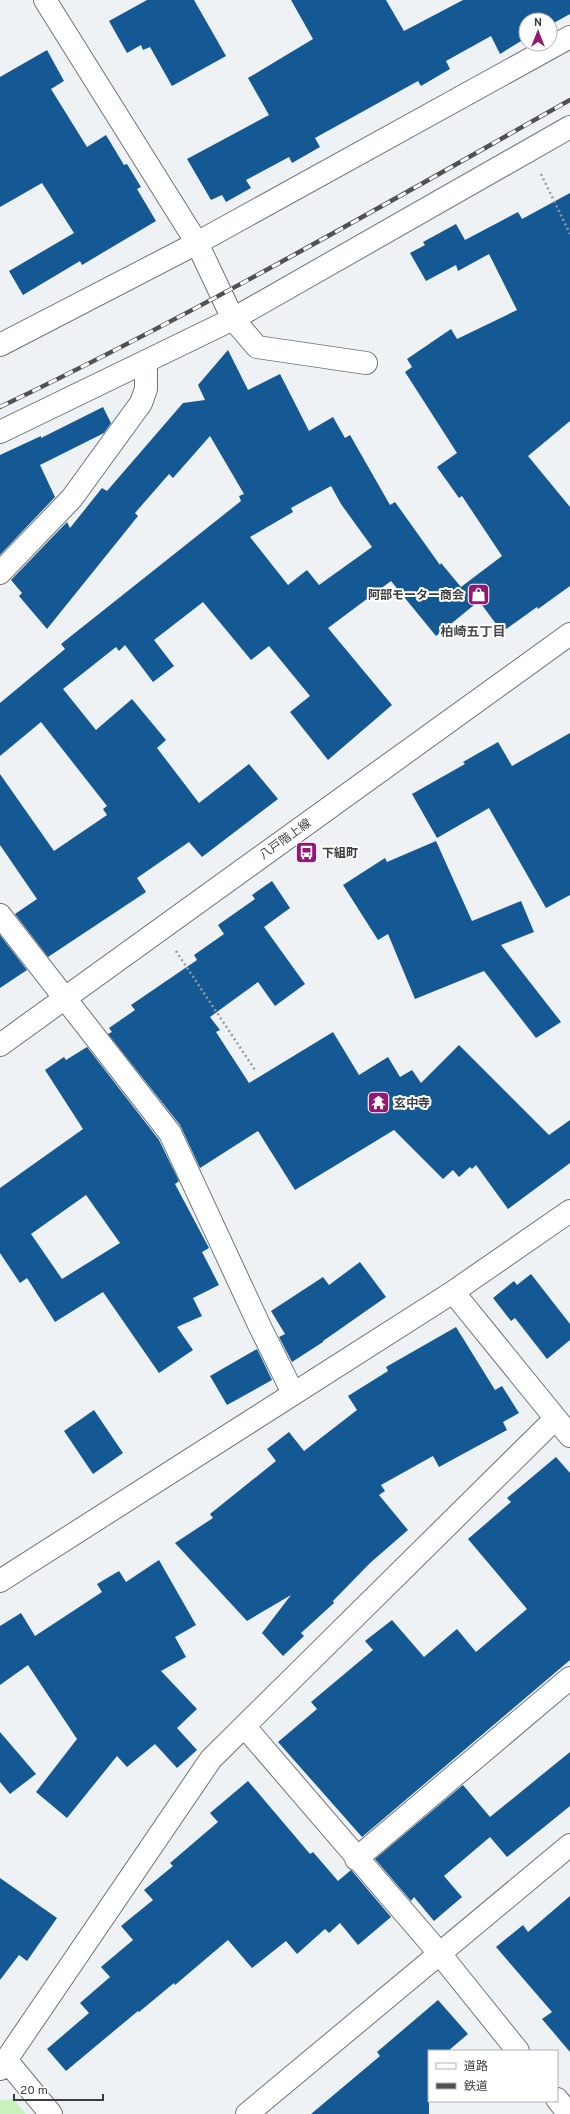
<svg xmlns="http://www.w3.org/2000/svg" width="570" height="2114" font-family="Overpass,'Noto Sans JP',sans-serif">
<style>
.green{fill:#c9f1bc}
.building{fill:#145894;fill-rule:evenodd}
.lines{fill:none;stroke-linecap:round;stroke-linejoin:round}
.minor-casing{stroke:#707376;stroke-width:24}
.major-casing{stroke:#707376;stroke-width:24}
.path{stroke:#989a9d;stroke-width:2.5;stroke-dasharray:2 3;stroke-linecap:butt}
.minor{stroke:#fff;stroke-width:22}
.major{stroke:#fff;stroke-width:22}
.rail-casing{stroke:#505152;stroke-width:4.5}
.rail{stroke:#fff;stroke-width:3;stroke-dasharray:9;stroke-linecap:butt}
.labels{text-anchor:middle;stroke-width:4;stroke-linejoin:round;paint-order:stroke}
.poi-label{font-size:12px;font-weight:bold;fill:#3b3c3d;stroke:#fff;text-anchor:start}
.street-label{font-size:12px;fill:#3b3c3d;stroke:#fff}
.neighbourhood-label{font-size:13px;font-weight:bold;fill:#484b4d;stroke:#fff}
</style>
<rect width="100%" height="100%" fill="#eff2f5"/>
<path class="green" d="M13 2099 26 2114H0V2100Z"/>
<path class="building" d="M147 0H194L226 56 172 86 150 47 143 50 141 45 127 53 109 21Z
M291 0H386L404 31 463 0H570V14L550 25V20H526V38L500 54 491 36 446 61 450 69 421 86 418 81 315 138 320 147 292 163 289 157 246 180 251 188 226 202 222 195 211 200 187 159 269 115 248 78 313 39Z
M47 50 64 81 51 89 87 147 106 135 124 165 127 164 141 187 137 189 156 221 82 265 80 261 23 295 9 271 74 233 42 183 0 207V77Z
M570 193V421L528 456 570 507V586L538 609 537 607 502 632 479 601 436 636 391 581 328 628 392 705 328 760 290 712 310 696 269 646 251 660 203 602 154 640 174 666 153 682 125 645 119 651 116 647 63 689 96 730 132 699 166 740 157 748 199 803 249 764 278 799 202 857 189 842 137 878 146 892 48 957 15 914 37 899 0 845V774L54 851 107 815 103 809 107 806 41 722 0 756V703L65 649 61 644 241 501 239 496 244 494 210 436 173 478 169 474 135 513 138 516 47 629 19 596 22 593 11 580 67 522 70 528 102 488 107 491 183 403 205 400 198 385 228 350 248 390 280 374 309 431 333 417 345 438 350 435 390 505 395 502 440 565 441 563 461 587 502 556 462 496 459 498 437 467 457 453 405 372 412 367 407 359 451 329 457 339 517 310 489 254 458 271 456 265 426 281 410 253 425 245 423 242 456 224 465 240 518 212 522 219ZM331 486 341 504 372 547 319 585 307 570 288 585 250 537 293 512 291 508Z
M103 407 111 423 104 433 40 465 55 497 0 555V455L41 436V438Z
M570 733V895L546 908 489 808 437 838 412 794 465 764 463 762 498 742 512 766Z
M436 841 472 921 521 901 534 932 501 945 561 1022 536 1038 484 971 415 999 388 934 378 940 343 885 385 858 387 862Z
M272 881 290 908 264 927 305 984 275 1006 258 982 210 1017 220 1030 216 1032 249 1083 333 1032 359 1075 388 1057 400 1077 412 1070 421 1083 459 1045 549 1135 570 1120V1163L508 1209 476 1165 472 1169 470 1167 459 1177 453 1170 443 1179 394 1130 295 1190 258 1131 200 1168 180 1125 108 1034 112 1032 109 1028 135 1010 131 1005 197 960 194 955 224 934 218 925 255 899 252 895Z
M0 935 27 970 0 988Z
M87 1047 159 1140 179 1181 175 1184 209 1248 202 1252 219 1285 193 1298 202 1316 177 1327 193 1350 159 1373 103 1292 55 1322 27 1278 20 1283 0 1253V1188L83 1129 45 1070 64 1057 66 1060ZM86 1195 120 1243 62 1279 31 1234Z
M360 1262 386 1297 323 1341V1342L292 1362 279 1337 285 1334 271 1311 323 1277 329 1285Z
M531 1274 570 1324V1340L547 1359 515 1318 511 1321 493 1298 514 1281 517 1285Z
M456 1327 495 1390 502 1386 519 1413 503 1422 507 1430 439 1467 433 1456 381 1485 385 1491 379 1495 408 1530 370 1563 333 1601 334 1603 301 1633 304 1636 283 1656 262 1633 291 1595 247 1621 175 1543 213 1518 210 1514 276 1461 267 1449 289 1432 304 1451 357 1410 348 1396 388 1371 386 1367Z
M257 1349 272 1380 227 1405 210 1376Z
M94 1410 123 1453 93 1474 64 1431Z
M556 1457 570 1473V1660L362 1837 278 1742 317 1709 311 1702 373 1650 365 1641 392 1620 424 1657 457 1629 476 1652 527 1609 468 1539 511 1502 507 1498Z
M159 1560 196 1625 175 1637 186 1657 161 1671 197 1709 177 1728 197 1750 177 1768 155 1744 127 1767 117 1756 67 1818 36 1792 77 1739 28 1665 0 1685V1626L21 1613 35 1636 102 1592 97 1584 119 1571 126 1582Z
M0 1732 36 1774 10 1794 0 1782Z
M570 1752V1806L507 1857 490 1837 444 1876 462 1897 434 1921 414 1897 411 1901 375 1859 463 1785 490 1817Z
M248 1781 310 1854 313 1852 338 1881 351 1870 352 1871 391 1917 358 1945 340 1923 329 1933 325 1929 297 1954 286 1941 252 1968 228 1940 175 1985 174 1983 139 2012 138 2011 66 2071 47 2049 89 2013 80 2003 110 1977 101 1967 133 1940 121 1926 153 1900 144 1890 173 1866 170 1863 218 1822 210 1813Z
M0 1878 57 1918 27 1961 19 1955 0 1980Z
M570 1896V2052L542 2019 552 2012 496 1947 523 1925 528 1932Z
M438 2000 468 2034 448 2051H429V2114H311L380 2056 377 2052Z"/>
<g class="lines">
<defs>
<path id="minor" d="M45 0 197 243 233 319 257 347 366 363
M0 345 197 243 570 37
M0 432 233 319 570 127
M0 573 72 498 141 403 146 389V361
M0 915 170 1133 261 1329 293 1393
M453 1292 570 1436
M0 1581 453 1292 570 1211
M245 1727 440 1954 518 2051
M356 1859 570 1678
M6 2060 51 2114
M0 2069 211 1759 555 1419
M557 2099 569 2114
M247 2114 570 1845"/>
<path id="major" d="M0 1045 570 634"/>
</defs>
<use href="#minor" class="minor-casing"/>
<use href="#major" class="major-casing"/>
<path class="path" d="M541 174 570 234
M176 951 255 1070"/>
<use href="#minor" class="minor"/>
<use href="#major" class="major"/>
<defs>
<path id="rail" d="M0 407C195 314 382 206 570 100"/>
</defs>
<use href="#rail" class="rail-casing"/>
<use href="#rail" class="rail"/>
</g>
<defs>
<symbol id="shop-square" viewBox="-11 -11 22 22"><rect x="-9" y="-9" width="18" height="18" rx="4" fill="#931874" stroke="#fff"/><path d="M-5-2.5h2.3a2.7 3.5 0 0 1 5.4 0H5L5.5 6h-11ZM-1.5-2.5h3a1.5 2.3 0 0 0-3 0Z" fill="#fff"/></symbol>
<symbol id="bus-square" viewBox="-11 -11 22 22"><rect x="-9" y="-9" width="18" height="18" rx="4" fill="#931874" stroke="#fff"/><path d="M-5-6H5V4H4V6H2V4H-2V6H-4V4H-5ZM-3.5-4V0h7V-4ZM-3.5 1.2v1.5H-2V1.2ZM2 1.2v1.5H3.5V1.2Z" fill="#fff"/></symbol>
<symbol id="temple-square" viewBox="-11 -11 22 22"><rect x="-9" y="-9" width="18" height="18" rx="4" fill="#931874" stroke="#fff"/><path d="M0-6L5-2H3V0L6.5 2.5H4V6H1.5V3h-3V6H-4V2.5H-6.5L-3 0V-2H-5Z" fill="#fff"/></symbol>
</defs>
<g fill-rule="evenodd">
<use href="#shop-square" x="466" y="582" width="25" height="25"/>
<use href="#bus-square" x="294" y="840" width="25" height="25"/>
<use href="#temple-square" x="366" y="1090" width="25" height="25"/>
</g>
<g class="labels">
<g class="poi-label">
<text x="464" y="599" text-anchor="end">阿部モーター商会</text>
<text x="322" y="857">下組町</text>
<text x="394" y="1107">玄中寺</text>
</g>
<g class="street-label">
<text transform="translate(285 839) rotate(-36)" y="4">八戸階上線</text>
</g>
<g class="neighbourhood-label">
<text x="473" y="636">柏崎五丁目</text>
</g>
</g>
<rect x="428" y="2050" width="130" height="52" fill="#ffffff" stroke="#b1b1b1"/>
<rect x="436" y="2063" width="20" height="6" fill="#ffffff" stroke="#b1b1b1"/>
<text x="464" y="2070" font-size="12" fill="#3b3c3d">道路</text>
<rect x="436" y="2083" width="20" height="6" fill="#505152" stroke="#b1b1b1"/>
<text x="464" y="2090" font-size="12" fill="#3b3c3d">鉄道</text>
<g transform="translate(538 32)"><circle r="19" fill="#ffffff" stroke="#b1b1b1"/>
<path d="M0-3L7 15L0 10L-7 15Z" fill="#931874"/>
<text y="-6" font-size="11" font-weight="bold" text-anchor="middle" fill="#3b3c3d">N</text>
</g>
<path d="M14 2094v6h89v-6" fill="none" stroke="#3b3c3d" stroke-width="2"/>
<text x="20" y="2094" font-size="12" fill="#3b3c3d" stroke="#ffffff" stroke-width="3" paint-order="stroke">20 m</text>
</svg>
